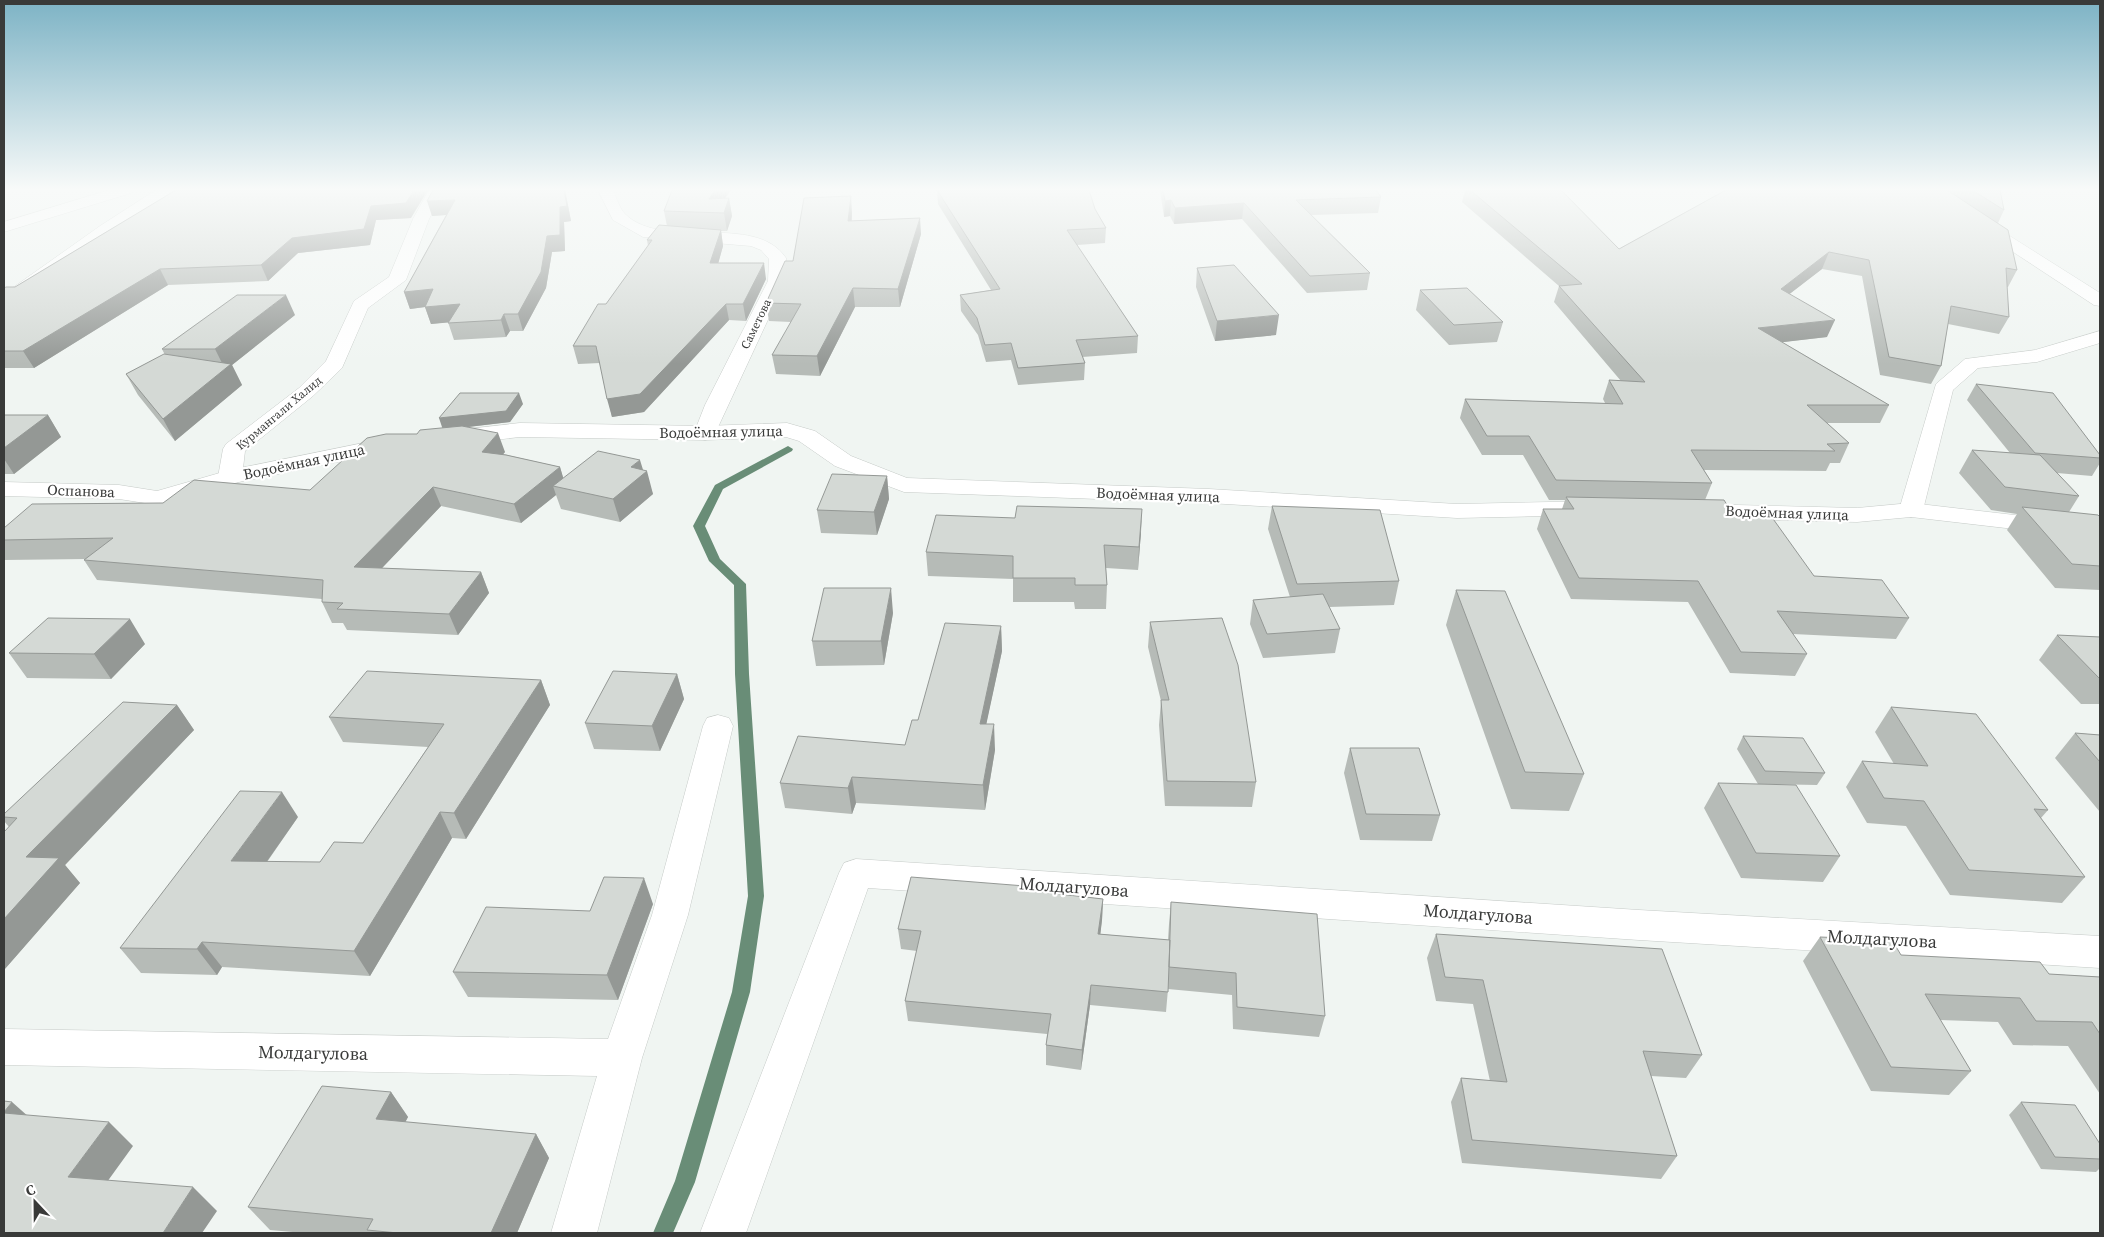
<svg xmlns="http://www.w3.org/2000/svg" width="2104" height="1237" font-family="'Source Serif 4',serif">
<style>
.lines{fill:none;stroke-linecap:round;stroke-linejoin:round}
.stream{fill:#698d77;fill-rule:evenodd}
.minor-casing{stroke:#c6cbc8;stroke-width:1}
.tertiary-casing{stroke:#c6cbc8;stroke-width:1}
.secondary-casing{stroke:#c6cbc8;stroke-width:1}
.minor{fill:#fff;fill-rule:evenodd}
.tertiary{fill:#fff;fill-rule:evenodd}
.secondary{fill:#fff;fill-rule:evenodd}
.wall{fill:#b6bbb7}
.shaded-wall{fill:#949895}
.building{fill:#d4d9d5;stroke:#949895}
.labels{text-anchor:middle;stroke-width:4.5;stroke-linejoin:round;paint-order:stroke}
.far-street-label{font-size:12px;fill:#393a39;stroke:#fff}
.street-label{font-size:15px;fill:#393a39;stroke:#fff}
.near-street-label{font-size:18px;fill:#393a39;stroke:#fff}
</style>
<rect width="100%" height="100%" fill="#f0f5f2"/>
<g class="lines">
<path class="stream" d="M788 446 793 449 792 451 723 489 705 526 720 559 746 584 749 674 764 896 750 992 695 1182 673 1233H653L675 1181 732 992 748 896 735 674 734 585 709 561 693 526 715 485Z"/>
<defs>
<path id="minor" d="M156 190H174L10 306 4 307V294L100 226Z
M429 190H444L429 219 406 280 368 308 342 368 313 396 245 451 242 477 238 482 230 484 222 482 218 477 223 449 226 444 299 388 326 361 354 301 389 277 413 219Z
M598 190H613C616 197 620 209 625 214 664 252 754 211 786 258V281L713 438 705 440 697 438 694 433 705 405 768 281 769 259 761 250 751 246 643 237 613 220Z
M1919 190H1937L2100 293V306L2094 305Z
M2100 331V343L2037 362 1978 368 1953 390 1923 510 1920 515 1911 517 1902 515 1899 510 1936 384 1965 359 2035 350Z
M718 715 729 718 733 726 688 915 642 1058 597 1233H551L597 1076 4 1065V1029L608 1039 652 915 703 726 707 718Z
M856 859 1639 910 2100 936V968L1639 940 868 888 746 1233H700L839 873 844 863Z"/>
<path id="tertiary" d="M520 423 705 426 787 423 815 431 851 456 907 478 1209 489 1457 504 1600 501 1609 503 1612 508 1609 513 1600 515 1457 518 1209 503 904 492 835 466 799 441 786 437 705 440 520 437 458 444 450 442 447 437 450 432 458 430Z
M388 438 396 440 399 445 396 450 234 483 158 505 119 499 4 496V482L119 485 157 491 230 470Z
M1911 503 2100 525V539L1911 517 1857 522 1693 518 1684 516 1681 511 1684 506 1693 504 1857 508Z"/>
<path id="secondary" d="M109 190H133L131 193 4 232V222Z"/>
</defs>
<use href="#minor" class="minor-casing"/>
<use href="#tertiary" class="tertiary-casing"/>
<use href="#secondary" class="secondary-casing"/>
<use href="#minor" class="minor"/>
<use href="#tertiary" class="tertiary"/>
<use href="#secondary" class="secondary"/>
</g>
<path class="wall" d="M176 190 411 218 376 220 370 245 298 253 268 281 168 285 34 368H4V288L15 287Z
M433 190H565L571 221 564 222 565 251 552 252 546 288 523 331H510L506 337 454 340 448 322 431 324 425 307 410 309 404 292 446 215 432 216Z
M937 190 1095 209 1106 228 1105 243 1077 245 1138 336 1137 353 1082 357 1085 363 1084 380 1018 385 1011 360 986 362 978 335 961 311 960 295 991 290 938 204Z
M1160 190H1376L1381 197 1378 213 1311 215 1370 273 1367 290 1307 293 1242 219 1174 224 1170 216 1164 217Z
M1465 190H1561L1619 249 1726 190H2000L2004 210 1998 223 2017 270 2008 287H2007L2009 317 1999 334 1948 324 1941 366 1931 384 1880 375 1862 276 1822 269 1789 294 1827 337 1782 342 1889 405 1880 423H1827L1849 443 1840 463H1830L1826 471 1704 470 1712 483 1705 500 1732 513 1814 576 1909 618 1896 639 1793 634 1807 654 1795 676 1730 673 1688 602 1571 599 1537 529 1543 509H1562L1565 500H1549L1523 455H1482L1460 418 1465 399 1605 403 1603 399 1609 380 1621 381 1554 302 1559 286 1462 202Z
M725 198H729L732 216 727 231H721L723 246 718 263 766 279 746 321 729 320 644 412 612 417 600 363 578 364 573 346 606 304 648 246 647 240 667 226 664 211Z
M852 213V221L921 234 900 307H855L820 376 776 374 772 355 791 322 769 321 766 303 793 261Z
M1197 268 1276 335 1215 341 1196 287Z
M1420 290 1503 322 1497 342 1449 345 1416 310Z
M295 315 232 365 242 385 175 441 138 395 126 374 165 355 162 349Z
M1976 384 2100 455V463L2092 476 2057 473 2079 496 2069 512 2100 517V590L2055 588 2007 530 2017 514 1991 510 1959 473 1972 450 2010 453 1967 400Z
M523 404 510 422 467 427 505 452 503 454 560 467 563 478 643 470 653 494 620 522 561 509 556 495 521 523 441 506 382 568 481 572 489 593 458 635 347 630 343 623H332L322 602V599L97 580 84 560 86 559 4 560V528L163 503 310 490 417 434 442 428Z
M4 415H48L61 437 14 474H4Z
M887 476 889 499 877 535 821 533 817 510Z
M1272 506 1399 581 1394 605 1329 607 1340 629 1335 653 1263 658 1250 624 1253 600 1290 597 1268 529Z
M1141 532 1138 570 1106 568 1107 585 1106 609H1075L1074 602H1013V579L928 576 926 552Z
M1456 590 1584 774 1569 811 1511 809 1446 625Z
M893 613 884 665 816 666 812 641Z
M1150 622 1256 782 1252 807 1165 806 1159 725 1161 701 1148 647Z
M1001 626 1002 651 986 724 995 750 985 810 856 803 852 814 785 808 780 783 905 745 918 720Z
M2057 635 2100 637V704H2081L2039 660Z
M145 644 111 679 27 678 9 653Z
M677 674 684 699 660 751 594 749 585 723Z
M541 680 550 705 466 839 452 838 370 976 222 967 217 975 141 973 120 948 298 817 267 862H320L363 843 428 747 343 742 329 717Z
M177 705 194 730 65 865 80 883 4 970V832L9 827 4 821V814Z
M1891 707 2048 810 2041 818 2085 877 2062 903 1950 895 1906 826 1867 823 1846 787 1862 761 1894 764 1875 732Z
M2075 733 2100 735V812L2055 758Z
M1743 736 1825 773 1817 785 1758 784 1737 749Z
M1350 748 1440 815 1432 841 1360 840 1344 773Z
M1718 783 1840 856 1823 882 1741 878 1704 808Z
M1025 886V890L1103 899 1102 920 1100 934 1168 940 1169 924 1171 902 1325 1016 1319 1037 1233 1029 1232 995 1168 989 1166 1012 1090 1005 1081 1070 1046 1065V1045L1047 1034 908 1021 905 1001 917 951 901 949 898 929Z
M653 904 618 1000 468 997 453 972 590 911Z
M1436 934 1702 1055 1686 1078 1651 1076 1677 1156 1661 1179 1462 1163 1451 1102 1461 1078 1490 1081 1473 1004 1436 1001 1427 958Z
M1820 937 1901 955 2049 974 2100 977V1094L2068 1046 2013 1045 1998 1022 1940 1020 1971 1071 1949 1095 1871 1091 1803 961Z
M391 1092 408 1117 405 1122 536 1134 549 1158 517 1233H304L270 1230 248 1207Z
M2021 1102 2100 1144V1168L2096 1172 2041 1169 2009 1115Z"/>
<path class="shaded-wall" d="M414 190H428L411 218 376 220 370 245 298 253 268 281 261 265 292 238 371 206Z
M564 190H565L571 221 564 222 565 251 552 252 546 288 523 331 518 314 547 236 560 207Z
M715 190H731L715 213 709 199Z
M851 196 852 213 850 238 848 221Z
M729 198 732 216 727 231 724 213Z
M455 200 459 214 432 216 427 201Z
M1171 200 1170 216 1164 217 1165 201Z
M1244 203 1242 219 1174 224 1175 208Z
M920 218 921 234 900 307 898 289Z
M721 230 723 246 714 279 710 263Z
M1829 252 1822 269 1774 306 1781 289Z
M764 263 766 279 746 321 743 304Z
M160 269 168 285 34 368 23 351Z
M853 288 855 307 820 376 817 356Z
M433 289 460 304 465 321 431 324 425 307 410 309 404 292Z
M286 295 295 315 232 365 242 385 175 441 163 419 225 369 215 349Z
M726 304 729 320 644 412 612 417 607 399Z
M504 314 510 331 506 337 501 320Z
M1279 315 1276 335 1215 341 1217 321Z
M1835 320 1827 337 1751 346 1758 328Z
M519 393 523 404 510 422 443 430 439 418Z
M48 415 61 437 14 474 4 459V448Z
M498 433 505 452 489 471 482 452Z
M640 460 644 473 647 471 653 494 620 522 613 499 631 467Z
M560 467 566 487 553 486 556 495 521 523 514 504Z
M887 476 889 499 877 535 874 512Z
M433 487 441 506 364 587 354 567Z
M1142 509 1141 532 1138 570 1139 547Z
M481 572 489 593 458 635 449 614Z
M891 588 893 613 884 665 881 641Z
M130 619 145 644 111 679 94 654Z
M1001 626 1002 651 981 749 980 724Z
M677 674 684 699 660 751 652 726Z
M541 680 550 705 466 839 454 813Z
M177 705 194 730 65 865 80 883 4 970V919L26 857Z
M994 724 995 750 985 810 983 785Z
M852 777 856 803 852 814 848 788Z
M282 792 298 817 249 887 231 861Z
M440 812 452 838 370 976 354 951Z
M644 878 653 904 618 1000 607 975Z
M1103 899 1102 920 1098 955V934Z
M202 942 222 967 217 975 197 949Z
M1091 985 1090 1005 1081 1070 1082 1050Z
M391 1092 408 1117 394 1144 376 1119Z
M12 1102 39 1126 4 1113V1112Z
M109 1122 133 1146 94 1200 68 1177Z
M536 1134 549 1158 517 1233H491Z
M193 1187 217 1211 202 1233H163Z"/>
<path class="building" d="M176 190H414L406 203 371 206 364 229 292 238 261 265 160 269 23 351H4V288L6 287H15Z
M433 190H564L567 206 560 207V235L547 236 541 272 518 314H504L501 320 448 323 460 304 425 307 433 289 404 292 455 200 427 201Z
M672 190H715L709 199 729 198 724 213 664 211Z
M937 190H1089L1095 209 1106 228 1067 230 1138 336 1076 340 1085 363 1018 368 1011 343 985 345 977 318 960 295 1000 289Z
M1163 190H1376L1381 197 1296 200 1370 273 1310 276 1244 203 1175 208 1171 200 1165 201Z
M1470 190H1561L1619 249 1726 190H1947L2008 230 2017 270 2006 268 2009 317 1951 306 1941 366 1889 357 1869 260 1829 252 1781 289 1835 320 1758 328 1889 405H1807L1849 443 1827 444 1835 451 1691 450 1712 483 1556 480 1529 436H1487L1465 399 1623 404 1609 380 1645 382 1559 286 1582 284Z
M1972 190H2000L2004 210Z
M851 196 848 221 920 218 898 289 853 288 817 356 772 355 801 304 766 303 785 261H793L804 198Z
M659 225 721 230 710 263H764L743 304H726L640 394 607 399 596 346H573L598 304H606L652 240H647Z
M1234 265 1279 315 1217 321 1197 268Z
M1467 288 1503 322 1454 325 1420 290Z
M237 295H286L215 349H162Z
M164 354 231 364 163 419 126 374Z
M1976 384 2053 393 2100 455V458L2035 453Z
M460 393H519L506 411 439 418Z
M4 415H48L4 448Z
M462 426 498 433 482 452 506 455 560 467 514 504 433 487 354 567 481 572 449 614 337 609 343 603 322 602 323 580 84 560 113 538 4 540V528L32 504 163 503 194 480 310 490 367 438 386 434H417L420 430Z
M1972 450 2040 455 2079 496 2005 487Z
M598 451 640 460 631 467 647 471 613 499 553 486Z
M832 474 887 476 874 512 817 510Z
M1566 497 1724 500 1732 513 1771 516 1814 576 1882 580 1909 618 1777 611 1807 654 1741 652 1698 581 1579 578 1543 509H1574Z
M1017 506 1142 509 1139 547 1104 545 1107 585H1075V578H1013V556L926 552 936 515 1015 518Z
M1272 506 1380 510 1399 581 1297 584Z
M2022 507 2098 515 2100 517V566L2072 564Z
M824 588H891L881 641H812Z
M1456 590 1505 591 1584 774 1525 772Z
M1323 594 1340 629 1267 634 1253 600Z
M48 618 130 619 94 654 9 653Z
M1222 618 1238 665 1256 782 1167 781 1161 700H1169L1150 622Z
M945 623 1001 626 980 724H994L983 785 852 777 848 788 780 783 798 736 905 745 912 720H918Z
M2057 635 2100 637V679Z
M367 671 541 680 454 813 440 812 354 951 202 942 197 949 120 948 240 791 282 792 231 861 320 862 334 842 363 843 444 724 329 717Z
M613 671 677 674 652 726 585 723Z
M123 702 177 705 26 857 59 858 4 919V832L17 818 4 817V814Z
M1891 707 1976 714 2048 810 2034 809 2085 877 1969 870 1924 801 1884 798 1862 761 1928 766Z
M2075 733 2100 735V762Z
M1743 736 1803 738 1825 773 1765 771Z
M1350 748H1419L1440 815 1366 814Z
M1718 783 1796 785 1840 856 1756 853Z
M604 877 644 878 607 975 453 972 486 907 590 911Z
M911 877 1025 886 1024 890 1103 899 1098 934 1170 940 1168 992 1091 985 1082 1050 1046 1045 1051 1014 905 1001 921 931 898 929Z
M1171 902 1317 914 1325 1016 1237 1007 1236 973 1169 967Z
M1436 934 1662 949 1702 1055 1643 1051 1677 1156 1472 1140 1461 1078 1507 1082 1483 980 1445 977Z
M1820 937 1892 940 1901 955 2040 962 2049 974 2100 977V1034L2092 1022 2036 1021 2020 998 1925 994 1971 1071 1891 1067Z
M322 1086 391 1092 376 1119 536 1134 491 1233H398L367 1230 373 1219 248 1207Z
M4 1101 12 1102 4 1112Z
M2021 1102 2075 1105 2100 1144V1159L2055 1157Z
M4 1113 109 1122 68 1177 193 1187 163 1233H4Z"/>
<linearGradient id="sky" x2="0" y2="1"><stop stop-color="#7db3c5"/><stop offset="0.52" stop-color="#f8faf9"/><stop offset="1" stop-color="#f8faf9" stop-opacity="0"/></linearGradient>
<rect width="2104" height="364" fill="url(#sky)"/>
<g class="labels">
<g class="far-street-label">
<text transform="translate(756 324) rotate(-64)" y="4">Саметова</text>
<text transform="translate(279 413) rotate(-40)" y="4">Курмангали Халид</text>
</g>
<g class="street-label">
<text transform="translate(721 432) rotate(-1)" y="5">Водоёмная улица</text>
<text transform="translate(304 462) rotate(-12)" y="5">Водоёмная улица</text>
<text transform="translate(81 491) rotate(2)" y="5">Оспанова</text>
<text transform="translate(1158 495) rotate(2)" y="5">Водоёмная улица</text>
<text transform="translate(1787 513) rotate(2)" y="5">Водоёмная улица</text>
</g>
<g class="near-street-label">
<text transform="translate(1074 887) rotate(4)" y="6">Молдагулова</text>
<text transform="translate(1478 914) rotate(4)" y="6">Молдагулова</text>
<text transform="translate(1882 939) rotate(3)" y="6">Молдагулова</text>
<text transform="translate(313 1053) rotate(1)" y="6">Молдагулова</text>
</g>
</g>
<rect width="2104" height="1237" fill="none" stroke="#393a39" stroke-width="10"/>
<g transform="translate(35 1202) rotate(338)" stroke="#ffffff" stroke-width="4" paint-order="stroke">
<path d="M0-4L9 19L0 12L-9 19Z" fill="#393a39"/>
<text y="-8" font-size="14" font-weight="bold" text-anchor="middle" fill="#393a39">С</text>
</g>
</svg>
